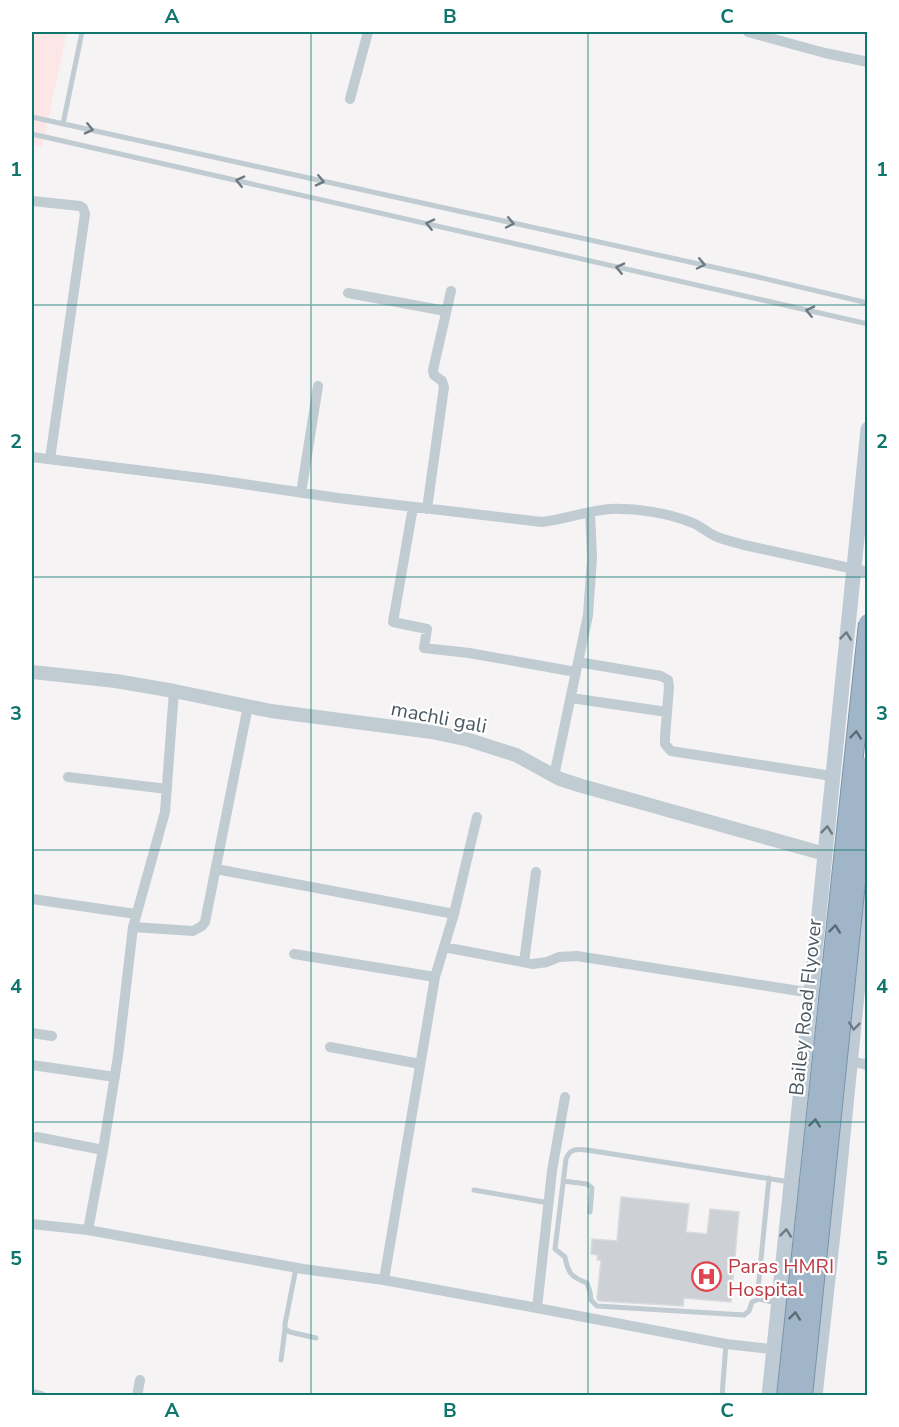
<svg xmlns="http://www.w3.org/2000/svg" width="899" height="1427" font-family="'Nunito Sans',sans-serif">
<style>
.medical{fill:#fce7e6}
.building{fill:#cdd0d5;stroke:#d7dade;stroke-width:1.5}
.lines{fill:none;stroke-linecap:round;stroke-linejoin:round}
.service{stroke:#c1cbd2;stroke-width:5}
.minor{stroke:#c1cbd2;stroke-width:10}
.tertiary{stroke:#c1cbd2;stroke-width:14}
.secondary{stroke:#bfcbd4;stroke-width:15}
.trunk-bridge-casing{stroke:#7794ac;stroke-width:20;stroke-linecap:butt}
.trunk-bridge{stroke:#a0b6c8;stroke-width:18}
.oneway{stroke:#6e7a83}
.oneway2{stroke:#6d7a84}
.oneway3{stroke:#5b6b76}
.grid{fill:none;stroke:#0f766e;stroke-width:1.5;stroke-opacity:0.55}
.labels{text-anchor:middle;stroke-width:4.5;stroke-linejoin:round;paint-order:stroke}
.street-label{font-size:20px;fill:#4a5861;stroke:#fff}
.health-label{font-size:20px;fill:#be3a42;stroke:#fff;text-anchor:start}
.neatline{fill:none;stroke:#0f766e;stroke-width:2}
.grid-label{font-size:20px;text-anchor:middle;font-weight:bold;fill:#0f766e}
</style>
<rect width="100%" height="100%" fill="#f5f3f3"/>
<path class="medical" d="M32 32H67L42 147 32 145Z"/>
<path class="building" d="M621 1197 689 1204 686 1232 707 1234 710 1209 739 1212 731 1302 684 1298 683 1306 599 1301 597 1299 601 1260H597L598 1255 591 1254 592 1239 617 1241Z"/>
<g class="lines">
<path class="service" d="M32 117 758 277 868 303
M63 124 82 32
M32 134 868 324
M769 1178 758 1290 759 1299 777 1303
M563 1181 587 1184 592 1188 590 1212
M474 1190 549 1203
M296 1268 285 1324V1329L290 1332 316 1338
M759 1299 752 1302 749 1311 744 1315 597 1306 591 1300 590 1292 587 1283C571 1277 568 1273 565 1257L555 1249 566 1159C570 1148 577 1149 587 1150L790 1182
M281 1360 285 1329
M722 1396 726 1344"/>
<path class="minor" d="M748 32 825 53 868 62
M350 99 368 32
M32 201 80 206 83 208 85 214 50 459
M348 293 446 311
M32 457 209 479 338 498 542 522C565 519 587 511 610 509 637 508 668 513 693 523 700 526 706 531 713 535 723 540 734 542 744 545L868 572
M301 493 318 386
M413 507 393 622 427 629 424 648 469 653 576 672
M427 509 444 387 442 381 434 375 433 370 451 291
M578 662 661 676 668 680 669 687 665 737V744L671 751 832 776
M571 698 667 712
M554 776 588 615 592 558 590 512
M68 777 167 789
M216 869 454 914
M32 899 136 914
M133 927 193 931 202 926 205 922 248 706
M444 947 454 914 477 817
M294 954 435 977
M524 962 536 872
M32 1033 52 1036
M330 1047 420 1064
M850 1061 868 1065
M32 1065 115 1077
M37 1137 103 1150
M32 1224 88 1230 303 1269 384 1280 537 1308 726 1344 779 1350
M88 1230 103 1150 118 1056 133 927 165 812 174 691
M384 1280 435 977 444 947 533 964 547 962 559 957 577 956 818 994
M537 1308 552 1171 565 1097
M32 1394 41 1396
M137 1396 140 1380"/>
<path class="tertiary" d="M32 672 116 681 174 691 271 711 432 732 469 740 516 755 560 779 582 786 825 854"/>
<path class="secondary" d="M769 1396 811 993 868 429
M815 1396 835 1216 868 884"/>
<defs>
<path id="trunk-bridge" d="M786 1396 868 623
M803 1396 868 766"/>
</defs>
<use href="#trunk-bridge" class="trunk-bridge-casing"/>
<use href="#trunk-bridge" class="trunk-bridge"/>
</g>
<defs><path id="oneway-chevron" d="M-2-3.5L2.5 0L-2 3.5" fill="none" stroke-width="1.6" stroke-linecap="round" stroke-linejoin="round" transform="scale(1.5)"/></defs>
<g class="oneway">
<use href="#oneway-chevron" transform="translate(89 129) rotate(13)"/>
<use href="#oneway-chevron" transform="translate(240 181) rotate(-167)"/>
<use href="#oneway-chevron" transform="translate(320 181) rotate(13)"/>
<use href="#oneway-chevron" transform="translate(510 223) rotate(12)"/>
<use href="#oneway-chevron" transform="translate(430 224) rotate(-167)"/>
<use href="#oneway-chevron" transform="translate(701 264) rotate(12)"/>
<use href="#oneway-chevron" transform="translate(620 268) rotate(-167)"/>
<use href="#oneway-chevron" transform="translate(810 311) rotate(-167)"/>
</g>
<g class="oneway2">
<use href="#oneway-chevron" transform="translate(846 636) rotate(-84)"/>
<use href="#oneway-chevron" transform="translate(827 830) rotate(-84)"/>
<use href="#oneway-chevron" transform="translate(854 1026) rotate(96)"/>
<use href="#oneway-chevron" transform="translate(786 1233) rotate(-84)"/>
</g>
<g class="oneway3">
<use href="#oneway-chevron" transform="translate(856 735) rotate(-84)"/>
<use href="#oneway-chevron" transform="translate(835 929) rotate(-84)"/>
<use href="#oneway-chevron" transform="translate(815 1123) rotate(-84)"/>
<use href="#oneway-chevron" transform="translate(795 1316) rotate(-84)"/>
</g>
<path class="grid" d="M311 32V1396M588 32V1396M32 305H868M32 577H868M32 850H868M32 1122H868"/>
<defs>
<symbol id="hospital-ring" viewBox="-11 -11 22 22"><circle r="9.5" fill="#fff" stroke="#e0444e" stroke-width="1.5"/><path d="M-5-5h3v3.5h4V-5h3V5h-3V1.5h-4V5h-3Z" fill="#e0444e"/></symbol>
</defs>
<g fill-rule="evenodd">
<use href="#hospital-ring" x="690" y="1260" width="33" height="33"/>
</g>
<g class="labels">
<g class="street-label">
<text transform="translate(439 717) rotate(11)" y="7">machli gali</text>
<text transform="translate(805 1007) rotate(-84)" y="7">Bailey Road Flyover</text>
</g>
<g class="health-label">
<text x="728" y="1273">Paras HMRI<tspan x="728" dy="23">Hospital</tspan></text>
</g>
</g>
<rect width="899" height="1427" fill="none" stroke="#ffffff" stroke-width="66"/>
<rect x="33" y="33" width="833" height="1361" class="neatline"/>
<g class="grid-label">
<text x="172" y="23">A</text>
<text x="450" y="23">B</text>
<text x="727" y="23">C</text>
<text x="16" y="176">1</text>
<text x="882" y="176">1</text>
<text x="16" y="448">2</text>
<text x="882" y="448">2</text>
<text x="16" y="720">3</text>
<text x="882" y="720">3</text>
<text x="16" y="993">4</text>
<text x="882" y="993">4</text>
<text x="16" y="1265">5</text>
<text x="882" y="1265">5</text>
<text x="172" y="1417">A</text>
<text x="450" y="1417">B</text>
<text x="727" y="1417">C</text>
</g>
</svg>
